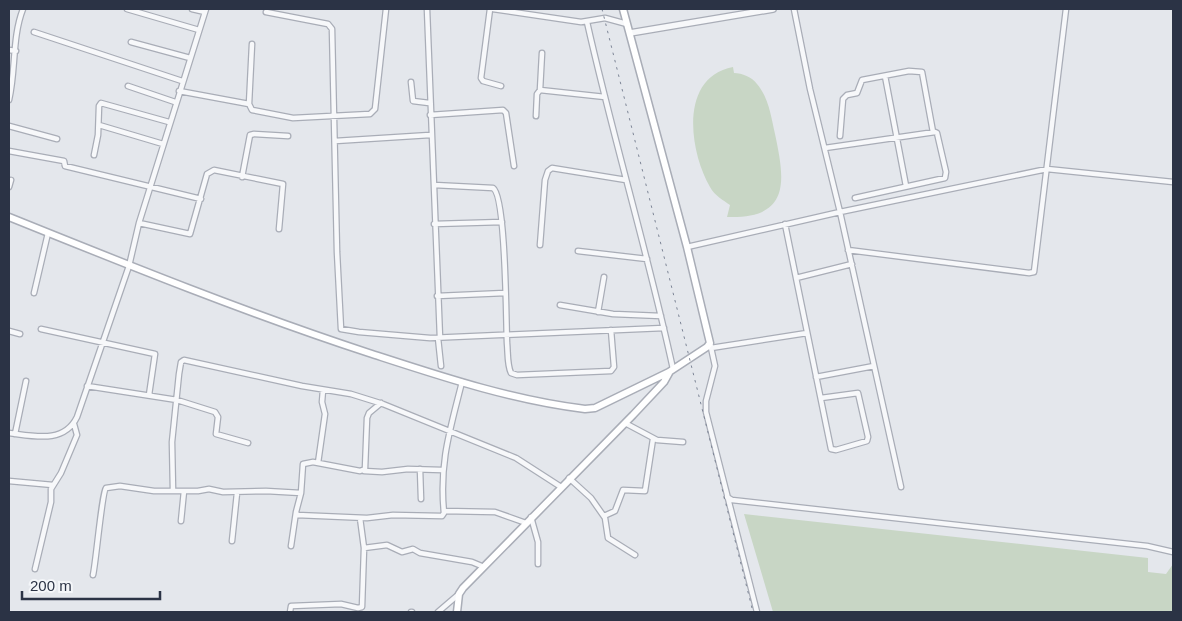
<svg xmlns="http://www.w3.org/2000/svg" width="1182" height="621" font-family="Arial,sans-serif">
<style>
.green{fill:#c8d6c5}
.lines{fill:none;stroke-linecap:round;stroke-linejoin:round}
.minor-casing{stroke:#a9adb7;stroke-width:7}
.tertiary-casing{stroke:#a9adb7;stroke-width:8}
.secondary-casing{stroke:#a9adb7;stroke-width:9}
.minor{stroke:#f7f8fa;stroke-width:4.5}
.tertiary{stroke:#f7f8fa;stroke-width:5.5}
.secondary{stroke:#fff;stroke-width:6}
.rail{stroke:#7d8596;stroke-width:1;stroke-dasharray:2.5 5;stroke-linecap:butt}
</style>
<rect width="100%" height="100%" fill="#e4e7ec"/>
<path class="green" d="M733 67 734 73C742 73 752 77 757 84 769 98 771 117 775 134 785 181 791 219 727 217L730 205C723 200 715 196 710 187 689 151 679 77 733 67Z
M744 514 1148 558V572L1166 574 1173 564V612H773Z"/>
<g class="lines">
<defs>
<path id="minor" d="M127 9 199 30
M192 9 205 12
M427 9 440 338
M490 9 481 78 483 81 501 86
M493 9 581 22 605 18 627 24
M794 9 810 89 840 212 1047 169 1173 182
M266 12 328 24 332 29 337 252 341 329 359 332 430 338 664 328
M587 22C613 138 648 253 673 369
M34 32 182 81
M131 42 190 58
M252 44 249 104 252 110 293 118 370 114 375 109 386 9
M9 50 16 51
M885 76 906 186
M411 82 413 101 429 103
M128 86 175 102
M540 90 542 53
M179 91 249 104
M9 100C16 70 12 37 23 9
M430 115 503 110 506 113 514 166
M536 116 537 94 540 90 605 97
M99 125 163 144
M9 126 57 139
M840 136 843 99 847 95 857 93 862 80 909 71 922 72 933 132
M335 141 430 135
M825 148 935 132 937 133 946 172 945 178 855 198
M9 151 64 161 65 166 201 199
M94 155 98 135 99 106 101 103 169 122
M242 177 250 135 254 134 288 136
M434 185 493 188C506 196 506 320 507 343 508 352 507 365 511 373L517 375 611 371 614 367 611 330
M9 187 11 180
M139 223 190 234 207 174 214 170 283 184 279 229
M434 224 502 222
M785 224 831 449 836 450 867 441 868 437 858 393 821 398
M540 245 545 180 548 171 552 168 626 180
M687 247 840 212 901 487
M848 250 1029 273 1034 272 1066 9
M578 251 647 259
M796 278 852 264
M34 293 48 233
M437 296 505 293
M560 305 613 314 661 316
M598 312 604 277
M41 329 155 354 149 395
M9 331 20 334
M438 338 441 366
M710 343 715 366 706 401V412L757 612
M711 348 807 333
M816 377 874 366
M87 386 177 400 215 412 218 417 216 434 248 443
M381 403 369 413 367 418 365 469 360 471 313 462 303 464 301 493 296 512 297 515 367 518 393 515 442 516 444 513C439 463 450 430 462 382
M625 423 657 440 683 442
M9 433C34 436 64 444 77 417L129 266 139 223 206 9
M15 434 26 381
M318 463 325 414 322 402 323 390
M420 469 421 499
M364 471 382 472 408 469 442 470
M569 478 591 498 605 518 608 538 635 555
M9 481 53 485
M173 491 172 442 179 374 181 362 184 360 302 386 351 394 383 404 516 458 561 487
M727 497 732 500 1147 546 1173 552
M444 511 495 512 526 523
M604 516 615 511 623 490 645 491 653 439
M531 517 538 542V564
M181 521 184 491
M232 541 237 493
M291 546 296 512
M364 548 387 545 402 552 413 549 420 553 472 562 484 567
M35 569 51 502V489L61 473 77 435 74 424
M93 575C96 562 102 492 106 488L120 486 154 491H198L209 489 223 492 266 491 301 493
M290 612 291 606 341 604 358 608 362 607 364 548 360 518
M411 612H412
M438 612 459 594"/>
<path id="tertiary" d="M630 33 773 9"/>
<path id="secondary" d="M9 217C128 265 247 313 369 353 440 376 511 400 585 409L595 408 669 372 707 347 710 343 687 247 623 9
M457 612 459 594 463 588 633 415 664 382 669 373"/>
</defs>
<use href="#minor" class="minor-casing"/>
<use href="#tertiary" class="tertiary-casing"/>
<use href="#secondary" class="secondary-casing"/>
<use href="#minor" class="minor"/>
<use href="#tertiary" class="tertiary"/>
<use href="#secondary" class="secondary"/>
<path class="rail" d="M602 9 753 612"/>
</g>
<rect width="1182" height="621" fill="none" stroke="#2b3345" stroke-width="20"/>
<path d="M22 591v8h138v-8" fill="none" stroke="#2b3345" stroke-width="2.5"/>
<text x="30" y="591" font-size="15" fill="#2b3345" stroke="#f4f6f9" stroke-width="4" paint-order="stroke">200 m</text>
</svg>
